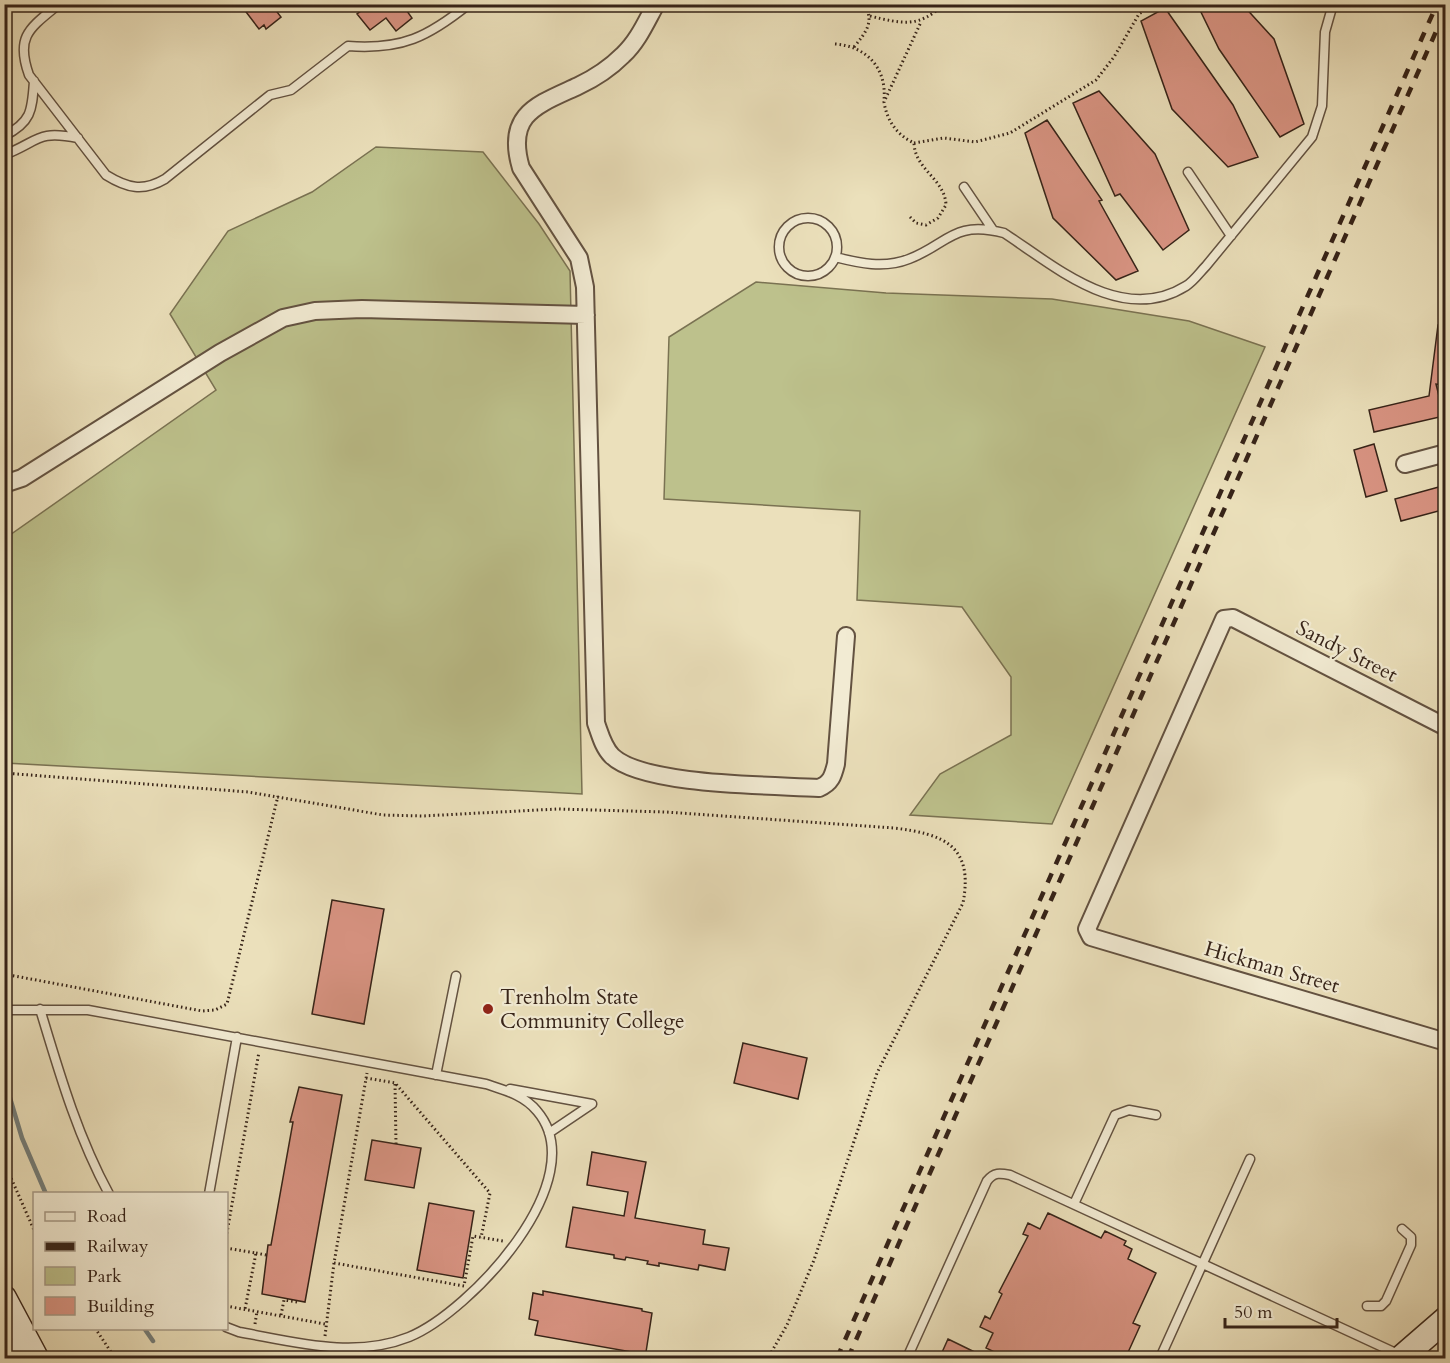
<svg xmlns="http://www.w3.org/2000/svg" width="1450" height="1363" font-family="Cardo,serif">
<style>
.green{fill:#bdc18c;stroke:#7a7252;stroke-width:1.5}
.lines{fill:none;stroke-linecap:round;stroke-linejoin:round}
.stream{stroke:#747e7a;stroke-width:4.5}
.building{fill:#d99483;stroke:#362318;stroke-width:1.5}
.lane-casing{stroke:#635241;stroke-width:11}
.street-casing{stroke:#635241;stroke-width:20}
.secondary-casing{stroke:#362318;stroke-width:27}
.path{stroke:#362318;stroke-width:3;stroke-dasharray:1.5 3;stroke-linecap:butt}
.lane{stroke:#f2ebd3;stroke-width:8}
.street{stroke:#f2ebd3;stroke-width:16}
.secondary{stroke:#f2ebd3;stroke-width:24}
.rail{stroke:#362318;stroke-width:4.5;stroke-dasharray:10 10;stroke-linecap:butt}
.poi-dot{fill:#8f2418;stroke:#f2ebd3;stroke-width:2}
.labels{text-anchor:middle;stroke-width:4.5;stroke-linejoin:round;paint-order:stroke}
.street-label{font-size:21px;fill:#362318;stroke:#f2ebd3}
.poi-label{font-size:21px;fill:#362318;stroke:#f2ebd3;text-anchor:start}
</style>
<rect width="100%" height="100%" fill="#ebe0bb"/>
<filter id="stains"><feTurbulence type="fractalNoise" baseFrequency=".00333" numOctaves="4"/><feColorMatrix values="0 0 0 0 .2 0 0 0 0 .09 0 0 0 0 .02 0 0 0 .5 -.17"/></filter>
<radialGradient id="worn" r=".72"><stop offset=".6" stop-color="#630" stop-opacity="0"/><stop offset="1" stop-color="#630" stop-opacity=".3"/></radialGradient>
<path class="green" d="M376 147 483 152 539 224 570 271 582 794 5 763 4 555 10 535 216 390 170 314 228 231 312 192Z
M756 282 886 293 1052 299 1189 321 1265 347 1052 824 910 815 940 774 1011 735V677L962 607 857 600 860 511 664 499 669 337Z"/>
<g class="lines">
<path class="stream" d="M4 749H5
M4 1078 22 1138 46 1194
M144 1328 153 1341"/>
</g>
<path class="building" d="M240 4H271L281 17 266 29 264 25 259 29Z
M355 4H402L412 18 396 31 386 18 370 30 357 14 361 11Z
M1197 4H1242L1274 39 1304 124 1280 137 1219 49Z
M1165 8 1233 105 1258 157 1228 167 1172 109 1141 21Z
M1099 91 1155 154 1189 230 1163 250 1120 194 1115 196 1073 103Z
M1047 120 1102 200 1099 201 1138 271 1116 280 1053 218 1025 133Z
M1438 325 1446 326V385L1436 384 1444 416 1374 432 1369 410 1429 396Z
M1374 444 1387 491 1366 497 1354 450Z
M1446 485V509L1401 521 1395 499Z
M332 900 384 909 364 1024 312 1014Z
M743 1043 807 1058 798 1099 734 1083Z
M299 1087 342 1095 305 1302 262 1294 268 1245H271L293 1122H290Z
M372 1140 421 1148 414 1188 365 1180Z
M592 1152 646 1162 635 1218 705 1230 703 1244 729 1248 725 1270 699 1265 698 1270 659 1263V1266L647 1264 648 1261 626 1257 625 1260 614 1258V1255L566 1247 573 1207 624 1216 628 1192 587 1185Z
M429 1203 474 1211 463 1278 417 1270Z
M1048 1213 1101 1238 1105 1231 1126 1241 1124 1245 1132 1249 1128 1259 1156 1273 1133 1323 1140 1326 1125 1359H1009L986 1348 993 1333 980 1327 985 1316 990 1319 1002 1294 999 1292 1028 1236 1023 1234 1028 1223 1040 1229Z
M543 1291 642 1309V1311L652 1313 646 1352 643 1354 535 1335 538 1321 529 1319 533 1293 543 1295Z
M948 1339 989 1359H939Z"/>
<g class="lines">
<defs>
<path id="lane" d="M59 4C30 28 15 36 29 75L106 175C127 188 143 192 165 179L270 95 291 90 348 46C402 50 428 37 469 4
M4 136C32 122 32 110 34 81
M4 155C40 141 36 130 78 138
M1188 172 1231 236
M964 187 993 230
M779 247a29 29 0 1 1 58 0a29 29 0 1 1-58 0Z
M835 257C859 263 884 269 909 259 948 244 953 220 1004 233 1056 267 1122 326 1186 286 1194 281 1200 272 1206 266L1312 137 1322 106 1325 32 1333 4
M40 1009C59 1072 77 1135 109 1194
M4 1010H88L486 1084C504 1090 524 1095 537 1111 595 1179 470 1312 409 1337 354 1359 295 1342 239 1332L226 1327
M436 1075 456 976
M510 1089 592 1104 549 1133
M209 1194 237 1037
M1074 1204 1115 1115 1129 1110 1156 1115
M1367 1306H1381L1386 1301 1411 1245V1237L1402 1229
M907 1358 987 1181C994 1172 1000 1173 1010 1175L1400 1355
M1160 1358 1250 1159"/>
<path id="street" d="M656 4C646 22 638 41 623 55 611 67 593 79 578 86 537 105 505 114 521 168L579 258 585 287 596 723C600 734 603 747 612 756 643 786 772 785 819 788 831 783 833 776 836 764L846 636
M1405 464 1446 453
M4 484 22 478 220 353 283 318 315 311 362 309 586 315
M1446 727 1233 618 1224 619 1087 929 1091 937 1446 1042"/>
<path id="secondary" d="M4 1298 36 1358
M4 1348 11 1358
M1401 1358 1446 1319"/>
</defs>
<use href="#lane" class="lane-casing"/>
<use href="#street" class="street-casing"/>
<use href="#secondary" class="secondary-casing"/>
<path class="path" d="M870 16C903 24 919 28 944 4
M835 44C866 46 887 68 884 100
M854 47C866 32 875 22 864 4
M914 143 944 138 975 142 1010 133 1096 80 1114 57 1139 14 1153 4
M910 217 916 223 926 225 938 218 946 205C945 179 915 170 914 143 897 135 887 121 884 102L921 22
M4 773 248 792 383 815 422 816 558 809 666 812 894 828C943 834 974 845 963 903L877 1073 814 1260 787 1325 768 1358
M4 974 202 1011 215 1010 227 1004 278 796
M366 1078 395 1083
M396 1144 395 1083 490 1193 481 1238
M4 1162 34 1230
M226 1238 259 1052
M226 1248 256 1253 245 1309
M256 1253 266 1255
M334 1263 464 1286 473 1236 503 1241
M226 1306 325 1324
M281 1315 284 1300 297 1302
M255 1324 257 1311
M95 1328 115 1358
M325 1336 334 1263 367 1073"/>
<use href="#lane" class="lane"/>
<use href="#street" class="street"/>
<use href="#secondary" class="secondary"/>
<path class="rail" d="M837 1358 1437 4
M848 1358 1446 9"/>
</g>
<circle class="poi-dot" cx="488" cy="1009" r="6"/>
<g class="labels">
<g class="street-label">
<text transform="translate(1347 651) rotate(27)" y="7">Sandy Street</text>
<text transform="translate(1272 967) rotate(16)" y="7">Hickman Street</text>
</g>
<g class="poi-label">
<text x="500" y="1004">Trenholm State<tspan x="500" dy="24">Community College</tspan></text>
</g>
</g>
<rect width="1450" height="1363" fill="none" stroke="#ebe0bb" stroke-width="24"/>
<rect x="6" y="6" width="1438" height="1351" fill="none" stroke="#362318" stroke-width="3"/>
<rect x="12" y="12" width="1426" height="1339" fill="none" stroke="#362318" stroke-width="1.5"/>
<rect x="33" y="1192" width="195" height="138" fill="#f2ebd3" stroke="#a79b88" stroke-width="1.5"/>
<rect x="45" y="1212" width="30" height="9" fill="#f2ebd3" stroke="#a79b88" stroke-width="1.5"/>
<text x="87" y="1222" font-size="18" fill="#362318">Road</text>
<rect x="45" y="1242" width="30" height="9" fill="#362318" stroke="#a79b88" stroke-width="1.5"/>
<text x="87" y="1252" font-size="18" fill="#362318">Railway</text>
<rect x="45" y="1267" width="30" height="18" fill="#bdc18c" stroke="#a79b88" stroke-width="1.5"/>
<text x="87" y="1282" font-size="18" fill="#362318">Park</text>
<rect x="45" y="1297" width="30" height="18" fill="#d99483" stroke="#a79b88" stroke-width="1.5"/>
<text x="87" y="1312" font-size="18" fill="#362318">Building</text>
<path d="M1225 1318v9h112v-9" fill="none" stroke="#362318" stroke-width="3"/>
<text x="1234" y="1318" font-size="18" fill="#362318" stroke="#f2ebd3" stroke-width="4.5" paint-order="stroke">50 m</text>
<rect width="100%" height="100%" filter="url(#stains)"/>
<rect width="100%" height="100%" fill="url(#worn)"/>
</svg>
